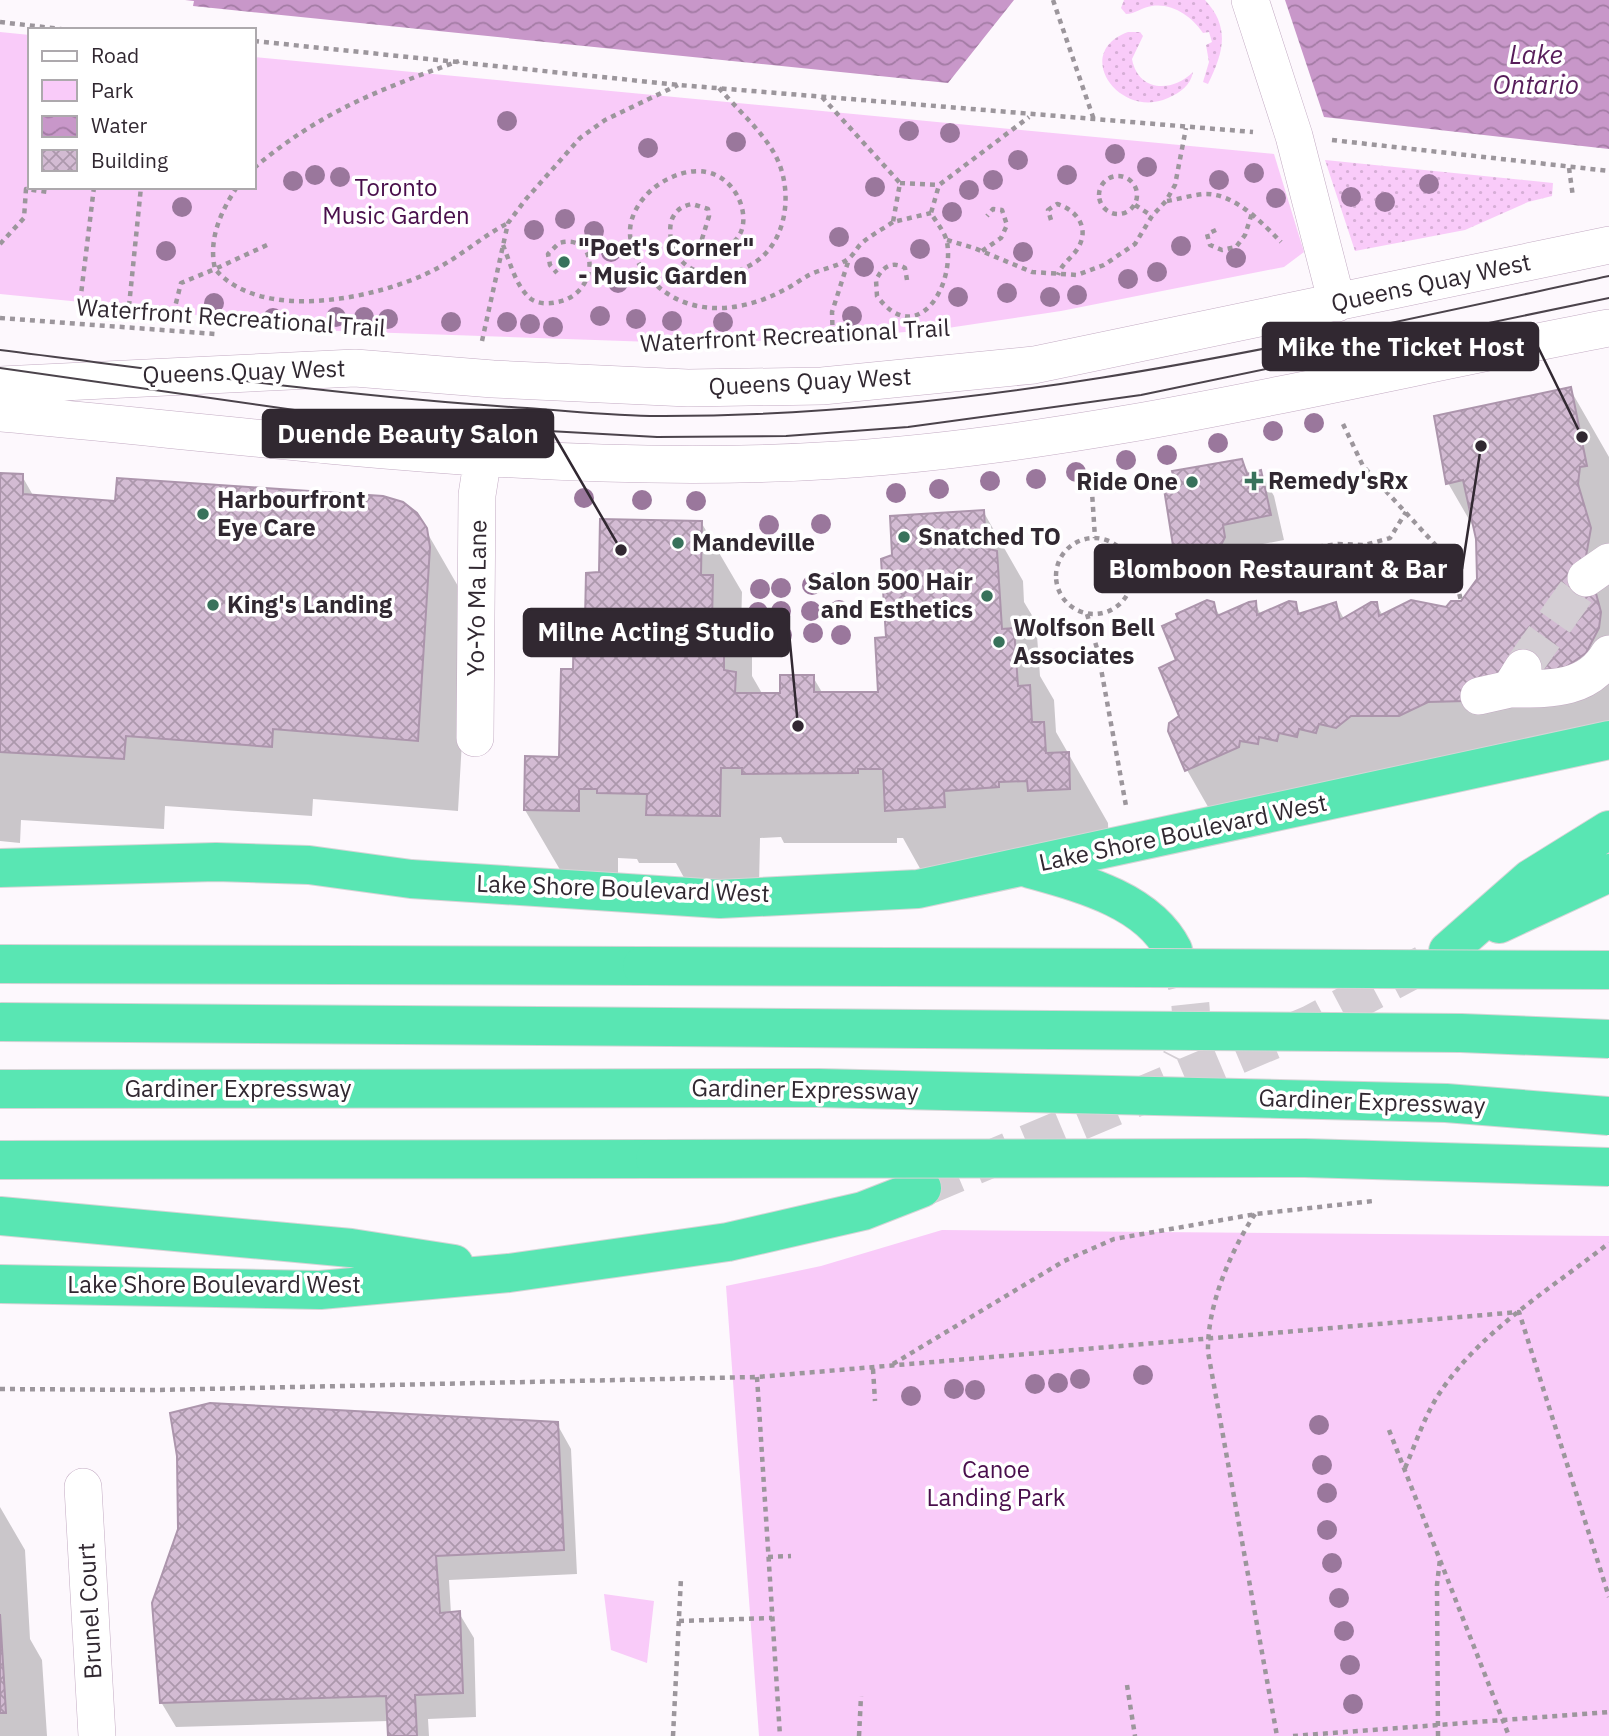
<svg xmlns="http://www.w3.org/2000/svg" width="1609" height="1736" font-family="'IBM Plex Sans',sans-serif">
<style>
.grass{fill:url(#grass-dots)}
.park{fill:#f9cbf9}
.water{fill:url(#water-waves)}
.shadow{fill:#0003}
.building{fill:url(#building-cross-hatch);stroke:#ac95ac;stroke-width:2}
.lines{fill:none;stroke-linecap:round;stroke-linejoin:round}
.minor-tunnel{stroke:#d4ced4;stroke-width:37;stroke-dasharray:37 18;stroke-linecap:butt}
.highway-tunnel{stroke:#d4ced4;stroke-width:38;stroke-dasharray:38 19;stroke-linecap:butt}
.minor-casing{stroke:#c3abc3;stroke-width:38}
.highway-casing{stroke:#d6d4d6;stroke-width:40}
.path{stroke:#9c969c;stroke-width:4.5;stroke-dasharray:5 5;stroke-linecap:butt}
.minor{stroke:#fff;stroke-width:37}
.highway{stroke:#59e6b3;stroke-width:38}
.tram{stroke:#4b434b;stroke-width:2}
.highway-bridge-casing{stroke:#d6d4d6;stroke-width:40;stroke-linecap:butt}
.highway-bridge{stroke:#59e6b3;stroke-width:38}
.tree{fill:#9a779c}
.poi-dot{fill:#38725b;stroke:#fff;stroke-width:2.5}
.labels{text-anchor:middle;stroke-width:7;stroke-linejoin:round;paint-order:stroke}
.park-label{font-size:24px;fill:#490e4c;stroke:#fff}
.poi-label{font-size:24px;font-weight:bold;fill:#312831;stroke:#fff;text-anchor:start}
.street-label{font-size:24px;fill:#312831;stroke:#fff}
.water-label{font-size:26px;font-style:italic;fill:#571d5a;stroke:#fff}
.leader{fill:none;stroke:#312831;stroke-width:2.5}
.callout-dot{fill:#312831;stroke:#fff;stroke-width:2.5}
.callout{fill:#312831;stroke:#312831;stroke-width:2.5}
.callout-label{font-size:26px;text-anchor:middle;font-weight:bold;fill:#fff}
</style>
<defs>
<pattern id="grass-dots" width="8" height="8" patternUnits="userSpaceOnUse" patternTransform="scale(1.75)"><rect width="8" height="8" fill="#f9cbf9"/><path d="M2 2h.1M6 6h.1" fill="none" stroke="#d6aed6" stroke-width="1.8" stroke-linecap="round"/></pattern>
<pattern id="water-waves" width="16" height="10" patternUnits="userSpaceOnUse" patternTransform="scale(1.75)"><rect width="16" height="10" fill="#c897c9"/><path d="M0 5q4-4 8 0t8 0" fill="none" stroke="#a37ba4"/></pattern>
<pattern id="building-cross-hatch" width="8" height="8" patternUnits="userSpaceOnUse" patternTransform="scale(1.75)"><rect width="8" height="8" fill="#d3bbd3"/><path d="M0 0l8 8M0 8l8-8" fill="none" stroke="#ac98ac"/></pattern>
</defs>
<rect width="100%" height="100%" fill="#fdf8fd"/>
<path class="grass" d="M1124 0H1205C1231 28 1223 53 1208 84L1203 82 1209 62 1206 45 1212 42 1209 32 1203 33C1192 17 1173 3 1152 6 1142 7 1135 14 1126 14L1121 8Z
M1128 32H1140L1143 36 1132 59C1138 92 1172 93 1193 72 1190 86 1181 92 1168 98 1120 120 1071 53 1128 32Z
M1325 160 1553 183 1552 196 1528 202 1465 230 1355 251Z"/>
<path class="park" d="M0 32 30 35V187H254V57L1274 154 1304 252 1284 267 1061 311 941 329 823 339 682 343 308 330 142 308 0 294Z
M942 1230 1609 1236V1736H759L726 1286 821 1266Z
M604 1594 654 1601 647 1663 611 1650Z"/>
<path class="water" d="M185 0H1014L948 83 193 6 194 1Z
M1285 0H1609V149L1324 117Z"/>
<path class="shadow" d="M1570 389 1609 457V735L1227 840 1187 770 1169 730 1182 717 1213 604 1220 616 1255 603 1261 615 1295 603 1301 615 1336 604 1344 619 1376 603 1383 616 1446 609 1462 602 1474 591 1481 566 1474 528 1448 483Z
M1242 461 1250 475 1260 472 1274 496 1284 540 1236 549 1238 562 1232 574 1217 581 1190 576 1176 551Z
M0 474 22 476 34 497 425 529 466 600 469 618 458 811 313 799 312 816 165 806 164 829 21 820 20 843 0 841Z
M983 511 1023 581 1024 602 1036 622 1040 676 1054 700 1056 732 1108 823 1109 858 927 881 903 838H897V843H784L781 837 760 838 759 886 688 885 676 863H639L637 859 618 858V881L566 880 525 810 561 758 574 671 601 574 701 522 742 592 741 627 752 647V676L763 695 781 694 813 677 823 694H880L888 638Z
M557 1424 571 1449 577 1574 449 1580 451 1614 459 1613 474 1638 476 1717 428 1719 429 1736H390L389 1721 176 1727 161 1702Z
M0 1507 25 1550 30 1639 42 1660 47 1736H0Z"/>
<path class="building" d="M1571 387 1587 466 1580 467 1578 484 1591 528 1586 556 1601 612 1599 628 1586 653 1563 669 1530 670 1465 701 1428 702 1399 716H1351L1336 728 1319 724 1316 733 1299 729 1297 737 1279 733 1277 741 1259 737 1258 744 1240 741 1239 747 1185 771 1168 731 1169 723 1179 716 1159 668 1176 660 1162 626 1178 619 1176 614 1207 600 1214 602 1217 616 1249 602 1256 601 1257 615 1289 601 1296 602 1298 614 1336 602 1340 620 1371 602H1377L1379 616 1411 600 1446 607 1451 601H1461L1477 579 1476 539 1463 480 1446 484 1434 416Z
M1242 459 1247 474 1261 470 1271 515 1223 525 1225 537 1219 549 1203 557 1174 552 1164 489 1176 486 1172 471Z
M0 473 23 474V494L115 501 117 478 383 496 403 502 417 513 427 528 430 547 418 741 273 729 272 747 126 736 124 759 0 752Z
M984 510 986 548 997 551 1002 629 1014 628 1018 686 1030 685 1032 722H1044L1046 753 1069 752 1070 789 1028 791 1027 781 999 782V787L944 791 945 807 885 811 883 769H858V773L742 774V768H721L720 816 646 815 647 794 597 793V789H579V811L524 810 525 756 559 757 561 669H573L574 620H585L586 573 599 572 600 519 702 521 701 575H713L712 623H724V670L736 672 735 693H780V675H814V692H878L875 638 886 637 881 559 892 555 890 516Z
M210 1403 558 1422 564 1550 436 1556 440 1613 460 1611 463 1693 415 1695 417 1736H388L386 1696 160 1703 152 1603 178 1529 177 1456 170 1413Z
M0 1614 6 1713H0Z"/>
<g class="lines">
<path class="minor-tunnel" d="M1523 667 1586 578"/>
<path class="highway-tunnel" d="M1173 950C1191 984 1199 1025 1180 1061
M922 1188 1311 1024 1424 964"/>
<defs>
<path id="minor" d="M1250 0 1294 136 1337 303
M0 385 355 368 493 379 688 388 822 386 1034 365 1609 245
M0 413C278 438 558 478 838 460 1098 443 1353 377 1609 328
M1586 578 1609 562
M1510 689C1549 689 1588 691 1609 654
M1479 696 1510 689 1523 668
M475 738 477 495 483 457
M83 1487 97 1736"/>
<path id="highway" d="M0 868 216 862 309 865 411 879 720 899 918 889 1609 740
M1030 869C1080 883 1148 900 1173 950
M1499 924 1609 873
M1448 951 1530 879 1609 830
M0 964 642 966
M0 1160 655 1159
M0 1216 351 1248 454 1264
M0 1284 320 1290 509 1273 728 1242 863 1211 922 1188"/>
</defs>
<use href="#minor" class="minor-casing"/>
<use href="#highway" class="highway-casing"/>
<path class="path" d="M1053 0 1094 120
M0 22 69 30
M254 41 679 85 1253 132
M719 88C736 108 761 130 774 153 791 182 790 227 766 253 744 277 696 285 677 255 671 246 668 230 672 219 676 210 682 206 692 204L708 209 709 216 702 239 708 245C771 260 745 140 668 179 653 186 639 200 633 216 625 236 634 260 647 275 681 317 736 315 782 291 791 287 800 280 809 275 821 269 837 267 848 259 854 255 857 247 862 243 871 235 883 229 893 222
M822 97 900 183 893 222 931 213
M1332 140 1609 171
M254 168C320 112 378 90 459 61
M1569 168 1573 197
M1099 195a19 19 0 1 1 38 0a19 19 0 1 1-38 0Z
M900 183 939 185
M1167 201C1179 199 1192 195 1204 194 1235 193 1262 223 1281 242
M1135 205 1152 216
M1051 220 1048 210 1057 204C1077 210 1090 228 1078 248 1072 258 1062 263 1058 275
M1216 230 1207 234 1210 245 1222 250 1236 247 1245 235 1252 213
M947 240 974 248 1032 272 1077 275 1104 265 1135 244 1152 216 1166 201 1175 185 1186 128
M0 244 24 218 26 189 48 192V187
M267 245 215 269C261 324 381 298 436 269 462 255 483 236 508 223
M503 245C510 262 516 287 531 299 538 304 549 304 557 302 599 295 601 232 559 243L548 254 550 265 557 273
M982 251 1001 238 1007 225 1002 210 993 209 987 216
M907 280 905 268C891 260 882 268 876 280L877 296C916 349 955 288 947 242 945 232 936 222 931 213L939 185 1029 117
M79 311 94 187
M128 316 141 187
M0 318 216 334
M171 323 181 283 215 269C208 239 221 211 237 187
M482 341 508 223 526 199 580 138 605 120 678 85
M833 345 832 312 849 259
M1343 424 1363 466 1452 563 1461 601
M1091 477 1095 538
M1056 576a38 38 0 1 1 76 0a38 38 0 1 1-76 0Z
M1132 576 1204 573 1220 564 1259 555 1338 544 1365 545 1390 538 1406 512
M1087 614 1098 652 1126 806
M1255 1214C1230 1252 1207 1306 1208 1352L1277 1736
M893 1364 1064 1261 1114 1239 1256 1214 1373 1201
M873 1369 875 1401
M757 1377 780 1736
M0 1389 157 1390 757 1377 1519 1312 1609 1597
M1389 1430 1509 1736
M1405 1468C1416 1443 1425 1414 1441 1391 1482 1330 1552 1288 1609 1243
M768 1557 791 1556
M679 1621 772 1618
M1127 1685 1135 1736
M673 1736 681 1578
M859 1736 861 1696
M1293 1736 1609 1712
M1438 1736 1437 1585 1440 1559"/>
<use href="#minor" class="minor"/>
<use href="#highway" class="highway"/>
<path class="tram" d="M0 350C176 372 350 397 527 408 571 411 615 416 658 416 983 417 1293 344 1609 276
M0 368 316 413 479 427 657 437 786 436 908 427 1141 395 1609 298"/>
<defs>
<path id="highway-bridge" d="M642 966 1609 970
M0 1022 1461 1033 1609 1039
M0 1089 818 1088 1446 1103 1609 1116
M655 1159 1305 1158 1609 1167"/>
</defs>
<use href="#highway-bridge" class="highway-bridge-casing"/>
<use href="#highway-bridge" class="highway-bridge"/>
</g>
<g class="tree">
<circle cx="507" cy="121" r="10"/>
<circle cx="909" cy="131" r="10"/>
<circle cx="950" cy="133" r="10"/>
<circle cx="736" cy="142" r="10"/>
<circle cx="648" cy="148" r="10"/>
<circle cx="1115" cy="154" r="10"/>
<circle cx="1018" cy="160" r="10"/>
<circle cx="1147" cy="167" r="10"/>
<circle cx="1254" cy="173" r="10"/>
<circle cx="315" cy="175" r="10"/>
<circle cx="1067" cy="175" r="10"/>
<circle cx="340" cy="177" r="10"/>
<circle cx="993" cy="180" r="10"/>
<circle cx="1219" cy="180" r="10"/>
<circle cx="293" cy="181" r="10"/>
<circle cx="1429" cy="184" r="10"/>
<circle cx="875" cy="187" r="10"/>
<circle cx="969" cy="190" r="10"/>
<circle cx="1351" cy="197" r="10"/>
<circle cx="1276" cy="198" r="10"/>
<circle cx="1385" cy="202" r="10"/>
<circle cx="182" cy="207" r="10"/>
<circle cx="952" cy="212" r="10"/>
<circle cx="565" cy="219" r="10"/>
<circle cx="534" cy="230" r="10"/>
<circle cx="594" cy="231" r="10"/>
<circle cx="839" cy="237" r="10"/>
<circle cx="1181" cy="246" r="10"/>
<circle cx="920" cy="249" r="10"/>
<circle cx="166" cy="251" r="10"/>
<circle cx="611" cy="252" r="10"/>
<circle cx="1023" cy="252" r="10"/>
<circle cx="1236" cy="258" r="10"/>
<circle cx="864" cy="267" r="10"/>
<circle cx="1157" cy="272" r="10"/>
<circle cx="1128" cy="279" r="10"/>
<circle cx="618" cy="283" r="10"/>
<circle cx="1007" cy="293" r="10"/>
<circle cx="1077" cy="295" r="10"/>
<circle cx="958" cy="297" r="10"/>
<circle cx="1050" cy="297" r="10"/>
<circle cx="214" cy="303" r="10"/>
<circle cx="600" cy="316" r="10"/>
<circle cx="852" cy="316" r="10"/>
<circle cx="336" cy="317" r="10"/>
<circle cx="364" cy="317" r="10"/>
<circle cx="273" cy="318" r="10"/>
<circle cx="388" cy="319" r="10"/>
<circle cx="636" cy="319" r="10"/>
<circle cx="672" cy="321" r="10"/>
<circle cx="451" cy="322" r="10"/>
<circle cx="507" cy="322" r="10"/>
<circle cx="723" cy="322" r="10"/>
<circle cx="530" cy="324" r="10"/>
<circle cx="553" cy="327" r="10"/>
<circle cx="1314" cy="423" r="10"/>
<circle cx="1273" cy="431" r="10"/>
<circle cx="1218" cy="443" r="10"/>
<circle cx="1167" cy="455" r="10"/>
<circle cx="1126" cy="460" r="10"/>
<circle cx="1076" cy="472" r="10"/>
<circle cx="1036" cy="479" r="10"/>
<circle cx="990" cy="481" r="10"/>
<circle cx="939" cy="489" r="10"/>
<circle cx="896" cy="493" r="10"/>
<circle cx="584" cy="498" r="10"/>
<circle cx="642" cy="500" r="10"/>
<circle cx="696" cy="501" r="10"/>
<circle cx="821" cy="524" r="10"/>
<circle cx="769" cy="525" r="10"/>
<circle cx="836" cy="582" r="10"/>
<circle cx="812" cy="585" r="10"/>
<circle cx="781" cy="588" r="10"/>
<circle cx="760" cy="589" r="10"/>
<circle cx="839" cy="610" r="10"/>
<circle cx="781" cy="611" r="10"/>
<circle cx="811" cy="611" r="10"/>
<circle cx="758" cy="612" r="10"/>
<circle cx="813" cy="633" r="10"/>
<circle cx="782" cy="635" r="10"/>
<circle cx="841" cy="635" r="10"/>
<circle cx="1143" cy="1375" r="10"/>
<circle cx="1080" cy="1379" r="10"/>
<circle cx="1058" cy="1383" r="10"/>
<circle cx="1035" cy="1384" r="10"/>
<circle cx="954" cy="1389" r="10"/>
<circle cx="975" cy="1390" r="10"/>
<circle cx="911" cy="1396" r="10"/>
<circle cx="1319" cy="1425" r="10"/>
<circle cx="1322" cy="1465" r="10"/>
<circle cx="1327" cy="1493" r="10"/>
<circle cx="1327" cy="1530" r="10"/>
<circle cx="1332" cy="1563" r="10"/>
<circle cx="1339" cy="1598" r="10"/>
<circle cx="1344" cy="1631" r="10"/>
<circle cx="1350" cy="1665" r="10"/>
<circle cx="1353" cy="1704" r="10"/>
</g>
<g class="poi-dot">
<circle cx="564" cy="262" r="7"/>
<path d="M1250.5 470.5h7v7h7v7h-7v7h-7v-7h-7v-7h7z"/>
<circle cx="1192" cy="482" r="7"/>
<circle cx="203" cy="514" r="7"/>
<circle cx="904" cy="537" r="7"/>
<circle cx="678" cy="543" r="7"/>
<circle cx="987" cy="596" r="7"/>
<circle cx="213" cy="605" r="7"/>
<circle cx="999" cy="642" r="7"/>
</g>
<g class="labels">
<g class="park-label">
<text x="396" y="196">Toronto<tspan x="396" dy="28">Music Garden</tspan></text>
<text x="996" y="1478">Canoe<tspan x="996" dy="28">Landing Park</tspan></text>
</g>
<g class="poi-label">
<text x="578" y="256">"Poet's Corner"<tspan x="578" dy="28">- Music Garden</tspan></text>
<text x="1268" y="489">Remedy'sRx</text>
<text x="1178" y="490" text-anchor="end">Ride One</text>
<text x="217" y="508">Harbourfront<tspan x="217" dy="28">Eye Care</tspan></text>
<text x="918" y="545">Snatched TO</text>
<text x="692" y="551">Mandeville</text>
<text x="973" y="590" text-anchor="end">Salon 500 Hair<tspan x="973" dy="28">and Esthetics</tspan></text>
<text x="227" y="613">King's Landing</text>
<text x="1013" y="636">Wolfson Bell<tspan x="1013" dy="28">Associates</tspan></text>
</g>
<g class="street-label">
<text transform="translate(1431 283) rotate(-12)" y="8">Queens Quay West</text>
<text transform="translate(231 318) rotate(4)" y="8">Waterfront Recreational Trail</text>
<text transform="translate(795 336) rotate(-3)" y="8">Waterfront Recreational Trail</text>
<text transform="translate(244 372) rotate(-2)" y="8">Queens Quay West</text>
<text transform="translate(810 382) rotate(-3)" y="8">Queens Quay West</text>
<text transform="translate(477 598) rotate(-89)" y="8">Yo-Yo Ma Lane</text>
<text transform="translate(1183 833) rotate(-12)" y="8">Lake Shore Boulevard West</text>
<text transform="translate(623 889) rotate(2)" y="8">Lake Shore Boulevard West</text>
<text x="238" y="1097">Gardiner Expressway</text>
<text transform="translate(805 1090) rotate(1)" y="8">Gardiner Expressway</text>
<text transform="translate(1372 1102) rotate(2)" y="8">Gardiner Expressway</text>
<text x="214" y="1293">Lake Shore Boulevard West</text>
<text transform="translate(90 1611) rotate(-93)" y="8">Brunel Court</text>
</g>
<g class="water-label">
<text x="1536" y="64">Lake<tspan x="1536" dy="30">Ontario</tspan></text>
</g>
</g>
<path class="leader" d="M1582 437L1538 347M621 550L553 433M1481 446L1462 569M798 726L789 632"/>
<g class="callout-dot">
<circle cx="1582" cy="437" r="7"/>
<circle cx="621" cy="550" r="7"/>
<circle cx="1481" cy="446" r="7"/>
<circle cx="798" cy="726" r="7"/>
</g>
<g class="callout">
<rect x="1263" y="323" width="275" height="47" rx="7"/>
<rect x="263" y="410" width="290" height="47" rx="7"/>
<rect x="1095" y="545" width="367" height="47" rx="7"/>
<rect x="524" y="609" width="265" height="47" rx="7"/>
</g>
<g class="callout-label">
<text x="1401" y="356">Mike the Ticket Host</text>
<text x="408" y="443">Duende Beauty Salon</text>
<text x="1278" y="578">Blomboon Restaurant &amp; Bar</text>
<text x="656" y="641">Milne Acting Studio</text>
</g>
<rect x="28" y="28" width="228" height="161" fill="#ffffff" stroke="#ada9ad" stroke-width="2"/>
<rect x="42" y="51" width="35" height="10" fill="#ffffff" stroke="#ada9ad" stroke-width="2"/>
<text x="91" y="63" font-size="21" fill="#312831">Road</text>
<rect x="42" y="80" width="35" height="21" fill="#f9cbf9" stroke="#ada9ad" stroke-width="2"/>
<text x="91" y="98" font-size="21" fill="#312831">Park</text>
<rect x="42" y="116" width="35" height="21" fill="url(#water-waves)" stroke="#ada9ad" stroke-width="2"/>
<text x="91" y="133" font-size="21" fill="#312831">Water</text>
<rect x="42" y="150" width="35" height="21" fill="url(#building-cross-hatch)" stroke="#ada9ad" stroke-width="2"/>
<text x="91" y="168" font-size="21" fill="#312831">Building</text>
</svg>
